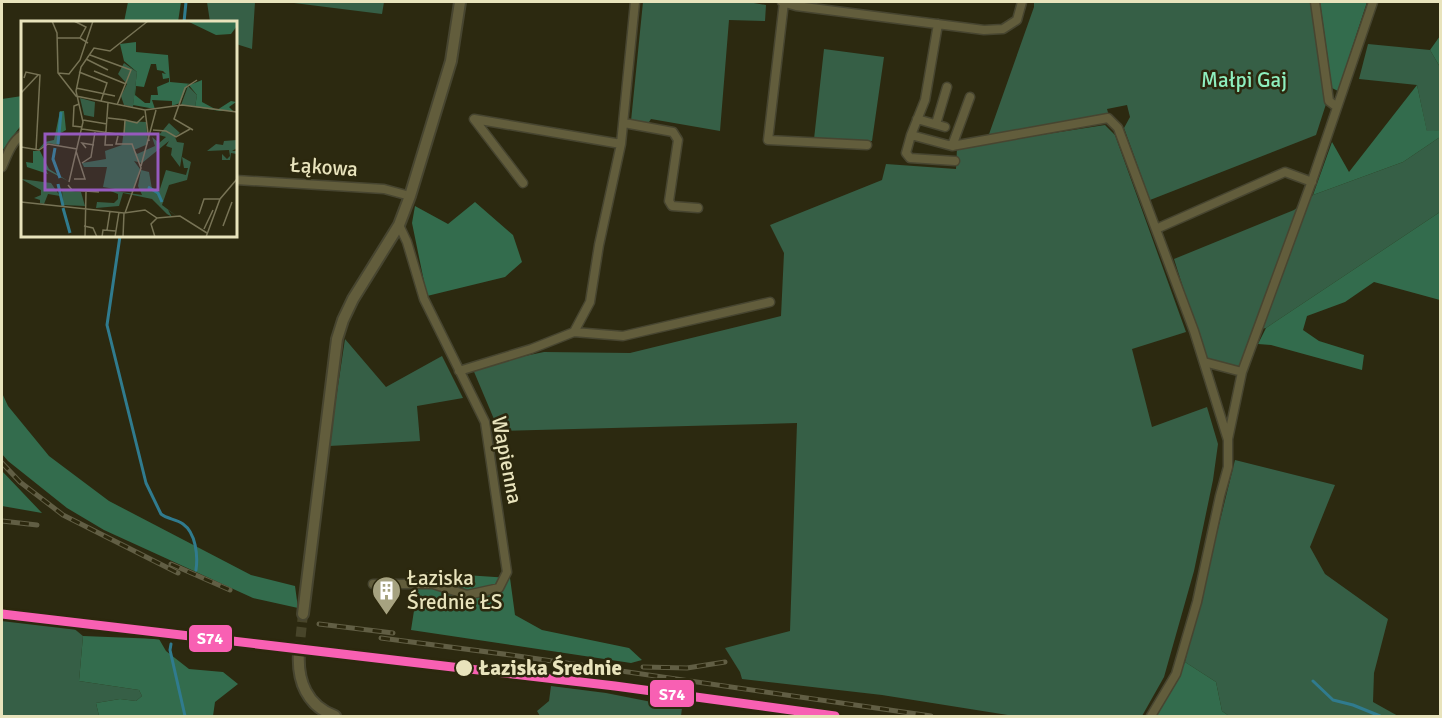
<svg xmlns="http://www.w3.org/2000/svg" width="1442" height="718" font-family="Signika,sans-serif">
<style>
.green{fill:#365f46}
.forest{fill:#336c4d}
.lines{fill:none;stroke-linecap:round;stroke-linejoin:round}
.stream{stroke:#307b8e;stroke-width:3}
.tertiary-tunnel{stroke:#48452a;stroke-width:10;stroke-dasharray:10 5;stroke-linecap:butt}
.minor-casing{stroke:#474530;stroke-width:11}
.tertiary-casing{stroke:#474530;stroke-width:14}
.minor{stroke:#625d3c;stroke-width:8}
.tertiary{stroke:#625d3c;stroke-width:10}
.rail-casing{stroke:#615e44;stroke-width:5}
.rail{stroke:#2c280e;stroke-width:3;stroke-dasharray:9;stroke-linecap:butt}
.rail-1-casing{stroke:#2c280e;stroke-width:14}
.rail-1{stroke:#f860b3;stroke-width:9}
.stop-dot{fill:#e8e3bc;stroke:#2c280e;stroke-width:2}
.labels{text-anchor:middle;stroke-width:5;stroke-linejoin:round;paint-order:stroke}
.park-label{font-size:21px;fill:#8eefbe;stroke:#2c280e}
.street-label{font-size:21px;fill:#e8e3bc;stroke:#2c280e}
.poi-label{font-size:21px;fill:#e8e3bc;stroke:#2c280e;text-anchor:start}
.stop-label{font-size:21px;font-weight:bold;fill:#e8e3bc;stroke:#2c280e;text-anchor:start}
.inset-river{fill:none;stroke:#307b8e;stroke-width:3}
.inset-road{fill:none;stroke:#777355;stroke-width:1.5}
.view{fill:#965abe;fill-opacity:0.15;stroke:#965abe;stroke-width:3}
.inset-edge{fill:none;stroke:#e8e3bc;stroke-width:3}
.line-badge{stroke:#2c280e;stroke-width:2}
.badge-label{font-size:16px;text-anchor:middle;font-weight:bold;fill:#fff}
</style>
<rect width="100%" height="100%" fill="#2c2910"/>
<path class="green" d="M207 2H255L252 49 236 44V22H210Z
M286 2H384L382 14Z
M643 2H748L766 5 765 21 729 20 720 131 651 119 647 125 631 121Z
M1034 2H1312L1327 101 1316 135 1150 200 1124 128 1130 117 1127 105 1107 109 1109 116 988 137 1034 7Z
M1368 44 1430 50 1440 67V130L1427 132 1417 85 1359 79Z
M824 49 884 57 872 141 814 139Z
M1105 125 1115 135 1186 332 1132 349 1152 427 1207 407 1218 444 1213 480 1194 571 1164 677 1142 716H1014L882 695 742 679 740 672 725 648 790 631 797 423 499 431 472 367 544 352 630 353 781 316 784 253 770 225 882 180 886 164 956 169 957 148Z
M1440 137V212L1266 328 1252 331 1240 368 1206 360 1174 259 1294 210 1313 195 1403 162Z
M345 339 386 387 442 356 463 398 417 406 420 441 329 446Z
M1235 460 1335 485 1310 547 1325 574 1388 619 1374 673 1373 702 1398 716H1229L1222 711 1216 682 1185 662Z
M2 618 72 627 83 636 79 681 139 690 142 696 136 701 120 699 96 703 99 716H2Z
M551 686 606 693 682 708 681 716H540L537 711 549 701Z"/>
<path class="forest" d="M128 2H181L178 22H124Z
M1320 2H1367L1338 91 1332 88Z
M1440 36V67L1430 50Z
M1417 85 1427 131 1440 130V137L1403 162 1313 195 1332 142 1349 172Z
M22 96V124L2 151V99Z
M475 202 513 235 522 262 505 277 427 296 412 223 415 206 448 224Z
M1440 212V300L1374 282 1345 302 1307 316 1303 330 1319 341 1364 355 1362 370 1271 345 1258 344 1266 328Z
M2 393 8 406 49 456 109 501 251 575 295 586 298 608 253 598 104 530 67 508 8 461 2 454Z
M2 471 42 513 2 506Z
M420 572 510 578 515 615 542 630 629 648 642 660 631 663 411 630Z
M83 636 159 639 166 651 189 669 223 672 238 684 215 702 213 716H99L96 703 120 699 136 701 142 696 139 690 79 681Z
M1185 662 1216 682 1222 711 1229 716H1155Z"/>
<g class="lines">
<path class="stream" d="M184 22 186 2
M120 236 107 325 146 483 161 514C167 519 176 519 183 524 196 533 198 556 196 570
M171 644 170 650 185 716
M1313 681 1333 700 1353 705 1380 716"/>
<path class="tertiary-tunnel" d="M299 652 303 614"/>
<defs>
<path id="minor" d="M782 2 796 6 984 30 1003 29 1017 20 1022 2
M784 2 768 140 867 145
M1315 2 1329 101 1337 107
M938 24 925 100 911 135 952 146 1108 118 1118 128 1194 331 1228 440V467L1220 496 1197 602 1176 674 1151 716
M917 119 945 127
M624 123 673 132 678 140 669 201 672 206 698 208
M936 124 947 87
M911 135 906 153 910 158 955 161
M952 146 970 97
M2 167C7 156 11 142 22 135
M236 180 384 189 410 196
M523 183 474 119 621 144
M1156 229 1285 172 1312 182
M574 332 623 336 770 302
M1204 362 1242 372
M459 371 531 349 574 332 590 302 599 245 621 144 635 2
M1228 439 1242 372 1313 178 1373 2
M373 584H433L467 595 499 588 507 572 485 422 424 299 407 242 399 225"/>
<path id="tertiary" d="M303 614 337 339 343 320 353 299 399 225 410 196 451 61 460 2
M299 652C297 681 307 706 335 716"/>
</defs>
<use href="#minor" class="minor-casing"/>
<use href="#tertiary" class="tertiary-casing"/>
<use href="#minor" class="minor"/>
<use href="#tertiary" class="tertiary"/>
<defs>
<path id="rail" d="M2 463 20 482 63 515 178 573
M2 521 37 525
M171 564 230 590
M319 624 393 633
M381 638 511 655 931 716
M643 667 687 668 725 662"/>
</defs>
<use href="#rail" class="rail-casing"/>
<use href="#rail" class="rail"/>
<defs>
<path id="rail-1" d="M2 614 615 686 835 716"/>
</defs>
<use href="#rail-1" class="rail-1-casing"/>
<use href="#rail-1" class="rail-1"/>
</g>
<defs>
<symbol id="building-pin" viewBox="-11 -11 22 30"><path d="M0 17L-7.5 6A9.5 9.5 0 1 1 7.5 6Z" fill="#a6a280" stroke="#2c280e"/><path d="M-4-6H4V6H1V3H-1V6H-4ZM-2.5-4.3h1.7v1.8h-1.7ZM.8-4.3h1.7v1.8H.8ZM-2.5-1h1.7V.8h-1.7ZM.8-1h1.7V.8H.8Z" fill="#fff"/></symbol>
</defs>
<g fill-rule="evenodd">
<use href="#building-pin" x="370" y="574" width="33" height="45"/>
</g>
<circle class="stop-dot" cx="464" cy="668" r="9"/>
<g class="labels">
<g class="park-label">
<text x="1244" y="87">Małpi Gaj</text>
</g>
<g class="street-label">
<text transform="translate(324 167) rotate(4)" y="7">Łąkowa</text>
<text transform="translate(507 460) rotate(79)" y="7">Wapienna</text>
</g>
<g class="poi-label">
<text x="407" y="585">Łaziska<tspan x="407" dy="24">Średnie ŁS</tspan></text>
</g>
<g class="stop-label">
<text x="479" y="675">Łaziska Średnie</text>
</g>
</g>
<g transform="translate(21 21)">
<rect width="216" height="216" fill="#2c2910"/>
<path d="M103 42 116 51 112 86 103 84 100 75 106 63 97 53ZM167 65 176 74 174 86 160 84ZM59 77 74 81 73 96 63 94ZM104 100 125 101 127 123 113 129 116 133 134 125 131 116 138 122 145 116 138 114 148 102 159 112 154 116 156 121 163 122 159 146 150 134 151 127 145 125 148 120 121 142 113 140 119 148 112 171 82 166 86 146H63L61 142 85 138 84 130 101 124ZM216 119V127L211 130H216V133L210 132 209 139H201V133L206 138 209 135 208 129 186 130 195 123 202 124 203 120ZM161 136 170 141 166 159 148 164 141 184 157 196 147 189 151 196 146 193 131 178 102 172 98 185 75 187 76 181 93 182 97 178V173L87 169 121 174 117 165 120 149 128 151 131 168 138 171 145 149 165 154 167 147H163ZM0 158 30 162 39 175 27 173 23 183 19 182V179L13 177 20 174V169ZM41 169 60 171 64 185 42 184Z" fill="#365f46"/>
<path d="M166 0H216V5L210 13 195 14ZM115 21V31L147 34 149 61 171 63 181 59V81L196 89 210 80 215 81 208 86 212 90H199L174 86 176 74 167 63 159 82 151 85V80L131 79 134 88 112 84 116 51 103 40 99 23ZM130 43H135L136 49 142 50 145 53 141 52 142 58 148 57V61L136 66 137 74H130L129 82H124L114 74 115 65 123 66ZM39 90H43L45 109 38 113V124L27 122 17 129 24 121 33 119ZM12 130H19L28 148 47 160 24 148 27 153 6 146 5 141 12 142Z" fill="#336c4d" fill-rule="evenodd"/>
<path class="inset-river" d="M37 123 40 91M34 127 32 138 39 157M37 163 42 185M127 166 137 172 141 181M42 187 49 212"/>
<path class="inset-road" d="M31 0 36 12 37 52 55 75 124 89 161 84 216 91M53 0 65 6 59 17M36 17H59L67 22M69 34 110 49 96 84M65 38 87 49M73 50 105 63M58 51 86 62 80 80M37 52 48 53 59 39 72 0M3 57 5 51 19 54 15 129M55 67 94 75M0 72 17 54M87 82 84 124H92M58 83 53 85 52 105 61 106M124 89 128 120M62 99 86 103M104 99 116 102 123 95M61 108 103 114 104 99 87 97M132 109 145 110 155 116 169 108M172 109 153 98 164 67 176 59M97 115 95 123H111L120 147 104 192M0 126 18 129 27 123 56 128M65 127 61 122 73 124M61 142 70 136 74 111M120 145 135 89M53 158H64L55 130M48 161 62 101 55 70 60 46 73 27 89 30 127 0M47 164 51 169 78 171M0 181 103 192 124 189 136 197 159 195 186 212M178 193 183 178H199M63 205 72 207 76 216M202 205 211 181M183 208 192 189M86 209 89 190M64 216 65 171M81 216 82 209 95 210M94 216 98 191M102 216 103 192M134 216 130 203 136 197M185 216 199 178 216 158"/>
<path class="view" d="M24 113H137V169H24Z"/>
<rect width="216" height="216" class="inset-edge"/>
</g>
<g class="line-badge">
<rect x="188" y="624" width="45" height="29" rx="6" fill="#f860b3"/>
<rect x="649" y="679" width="46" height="29" rx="6" fill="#f860b3"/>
</g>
<g class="badge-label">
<text x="210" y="644">S74</text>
<text x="672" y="700">S74</text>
</g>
<rect width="1442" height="718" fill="none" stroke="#e8e3bc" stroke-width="6"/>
</svg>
